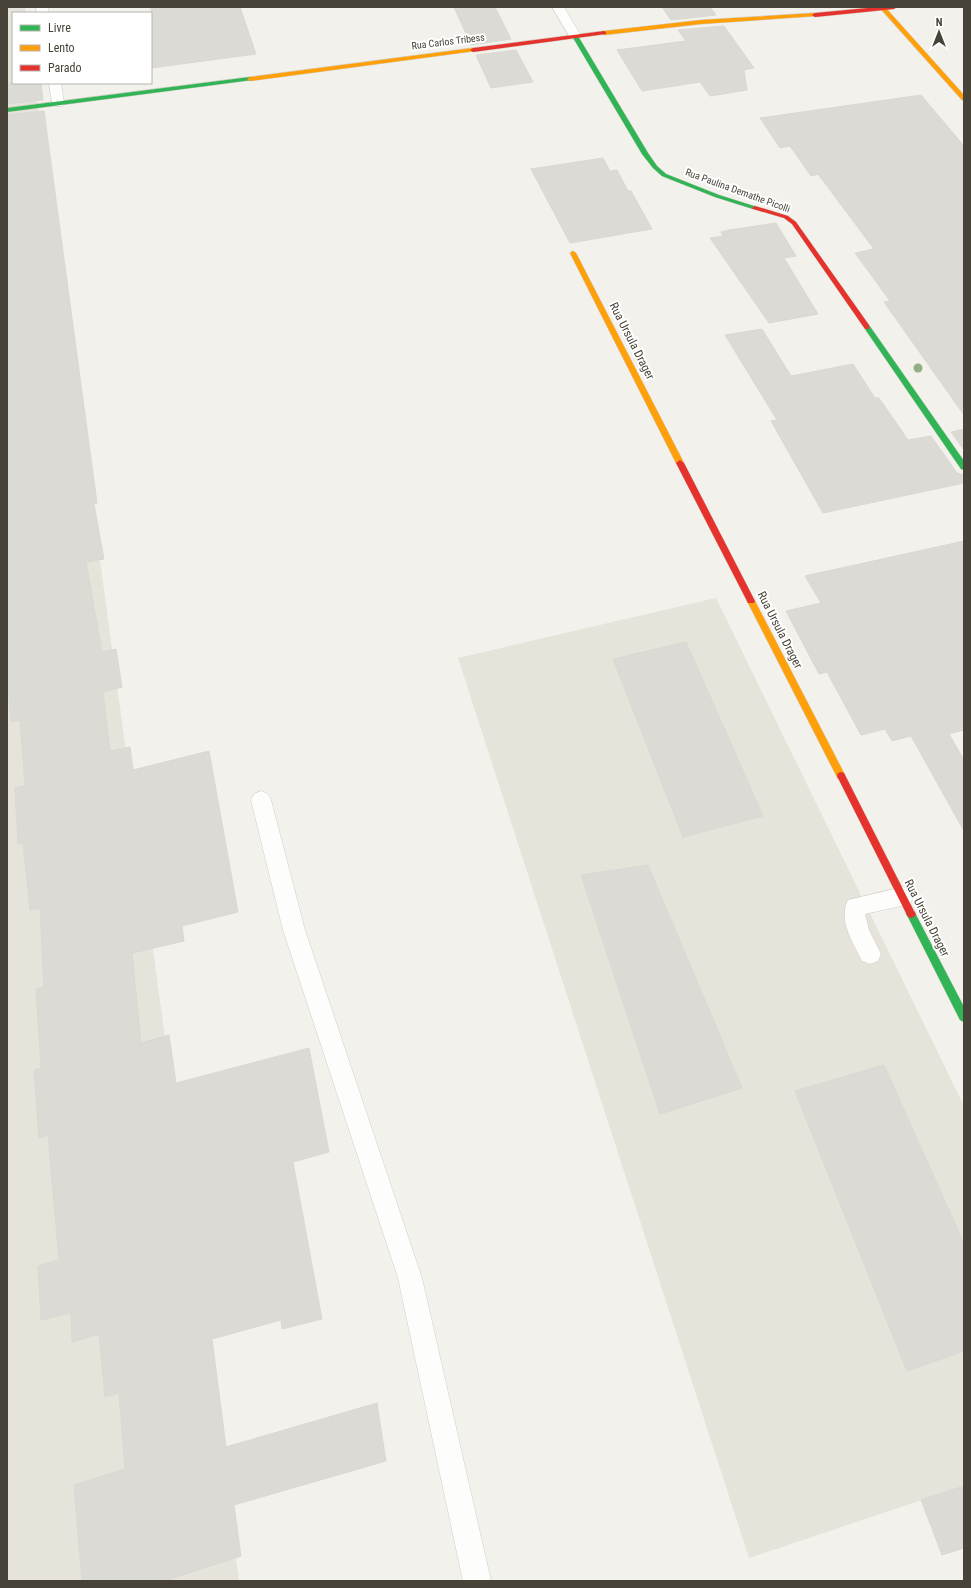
<svg xmlns="http://www.w3.org/2000/svg" width="971" height="1588" font-family="'Roboto Condensed',sans-serif">
<style>
.residential{fill:#e5e3da}
.building{fill:#dcdad4;stroke:#dad8d2}
.lines{fill:none;stroke-linecap:round;stroke-linejoin:round}
.lane-casing{stroke:#d0ceca;stroke-width:1}
.fast-casing{stroke:#d0cec3;stroke-width:1}
.slow-casing{stroke:#d0cec3;stroke-width:1}
.jam-casing{stroke:#d0cec3;stroke-width:1}
.lane{fill:#fdfdfc;fill-rule:evenodd}
.fast{fill:#30b455;fill-rule:evenodd}
.slow{fill:#ff9f0a;fill-rule:evenodd}
.jam{fill:#e5322d;fill-rule:evenodd}
.tree{fill:#93af82}
.labels{text-anchor:middle;stroke-width:4;stroke-linejoin:round;paint-order:stroke}
.far-street-label{font-size:10px;fill:#484338;stroke:#fff}
.street-label{font-size:12px;fill:#484338;stroke:#fff}
</style>
<rect width="100%" height="100%" fill="#f2f1ec"/>
<path class="residential" d="M7 7H25L26 13H13V83H35L239 1581H7Z
M716 598 964 1106V1486L749 1558 458 658Z"/>
<path class="building" d="M151 7H240L256 54 151 68Z
M454 7H495L511 39 471 45Z
M662 7H710L716 15 671 20Z
M724 26 754 68 744 70 747 90 710 96 700 82 642 91 617 50 686 41 678 30Z
M516 50 533 82 491 88 476 55Z
M7 83H41L43 100 7 104Z
M921 95 964 146V415L884 302 890 301 855 253 874 249 818 174 811 176 790 146 780 148 760 118Z
M44 111 97 503 94 504 104 559 86 562 102 652 116 649 122 687 103 692 110 751 130 747 133 770 209 751 238 912 182 926 184 941 132 953 141 1043 169 1035 176 1083 309 1048 329 1152 293 1162 322 1319 282 1329 281 1320 212 1339 226 1447 377 1403 386 1461 234 1505 241 1556 164 1581H82L74 1485 125 1469 119 1393 105 1397 99 1334 72 1342 71 1313 41 1320 38 1266 59 1260 48 1135 39 1138 34 1070 41 1068 36 989 44 987 40 908 30 910 23 843 18 844 15 788 25 786 20 720 11 722 7 674V115Z
M603 158 610 171 617 170 628 191H631L652 229 570 243 531 169Z
M776 223 796 256 784 258 818 314 769 323 710 238 723 236 721 232 729 230Z
M762 329 791 376 853 364 875 398H879L908 440 931 436 957 473 964 475V483L823 513 771 421 777 420 725 335Z
M964 429V450L951 432Z
M964 541V730L949 734 964 760V831L911 736 892 741 885 729 861 735 827 672 819 674 786 611 821 603 805 576Z
M686 642 763 816 683 837 613 659Z
M648 865 742 1088 660 1114 581 875Z
M884 1065 964 1244V1351L907 1371 795 1091Z
M964 1486V1548L942 1555 921 1500Z"/>
<g class="lines">
<defs>
<path id="lane" d="M36 7H48L49 13H37Z
M552 7H564L581 36 579 39H571Z
M49 83H61L64 103 63 106H53L52 103Z
M261 791 268 794 271 800 305 930 422 1278 491 1581H463L398 1278 283 930 251 800 254 794Z
M903 887 910 890 914 897 910 904 865 914 869 930 881 954 878 961 870 964 862 961C853 942 838 921 848 900Z"/>
<path id="fast" d="M573 35 578 36 648 153 657 166 666 174 719 195 757 207V209H753L715 197 662 176 653 168 642 154 572 36Z
M250 77 252 78V80L7 112V108Z
M865 325H869L964 461V470L961 469 865 329Z
M911 910 914 911 964 1007V1022L960 1020 908 917 906 914 908 911Z"/>
<path id="slow" d="M879 7H885L964 95V101L962 100Z
M815 13 817 14V16L701 24 604 35 601 33 604 31 701 20Z
M473 48 475 49V51L250 81 247 79 250 77Z
M573 251 576 253 684 463 683 465 680 466 676 463 570 253Z
M751 598 755 601 844 773 845 776 844 779H838L747 601Z"/>
<path id="jam" d="M878 7H897L894 9 815 17 812 15 815 13Z
M604 31 606 32V34L473 52 470 50 473 48Z
M755 206 788 216 796 222 869 325V329H865L792 224 784 218 753 209 752 208Z
M680 460 684 463 755 601 754 603H748L747 601 676 463Z
M841 772 844 773 914 911 916 914 914 917 911 918 908 917 837 776 838 773Z"/>
</defs>
<use href="#lane" class="lane-casing"/>
<use href="#fast" class="fast-casing"/>
<use href="#slow" class="slow-casing"/>
<use href="#jam" class="jam-casing"/>
<use href="#lane" class="lane"/>
<use href="#fast" class="fast"/>
<use href="#slow" class="slow"/>
<use href="#jam" class="jam"/>
</g>
<circle class="tree" cx="918" cy="368" r="4.5"/>
<g class="labels">
<g class="far-street-label">
<text transform="translate(448 41) rotate(-7)" y="4">Rua Carlos Tribess</text>
<text transform="translate(738 190) rotate(20)" y="4">Rua Paulina Demathe Picolli</text>
</g>
<g class="street-label">
<text transform="translate(632 341) rotate(63)" y="4">Rua Ursula Drager</text>
<text transform="translate(780 630) rotate(63)" y="4">Rua Ursula Drager</text>
<text transform="translate(927 918) rotate(63)" y="4">Rua Ursula Drager</text>
</g>
</g>
<rect width="971" height="1588" fill="none" stroke="#484338" stroke-width="16"/>
<rect x="12" y="12" width="140" height="72" fill="#ffffff" stroke="#b6b4af"/>
<rect x="20" y="25" width="20" height="6" fill="#30b455" stroke="#b6b4af"/>
<text x="48" y="32" font-size="12" fill="#484338">Livre</text>
<rect x="20" y="45" width="20" height="6" fill="#ff9f0a" stroke="#b6b4af"/>
<text x="48" y="52" font-size="12" fill="#484338">Lento</text>
<rect x="20" y="65" width="20" height="6" fill="#e5322d" stroke="#b6b4af"/>
<text x="48" y="72" font-size="12" fill="#484338">Parado</text>
<g transform="translate(939 32)" stroke="#ffffff" stroke-width="3" paint-order="stroke">
<path d="M0-3L7 15L0 10L-7 15Z" fill="#484338"/>
<text y="-6" font-size="11" font-weight="bold" text-anchor="middle" fill="#484338">N</text>
</g>
</svg>
